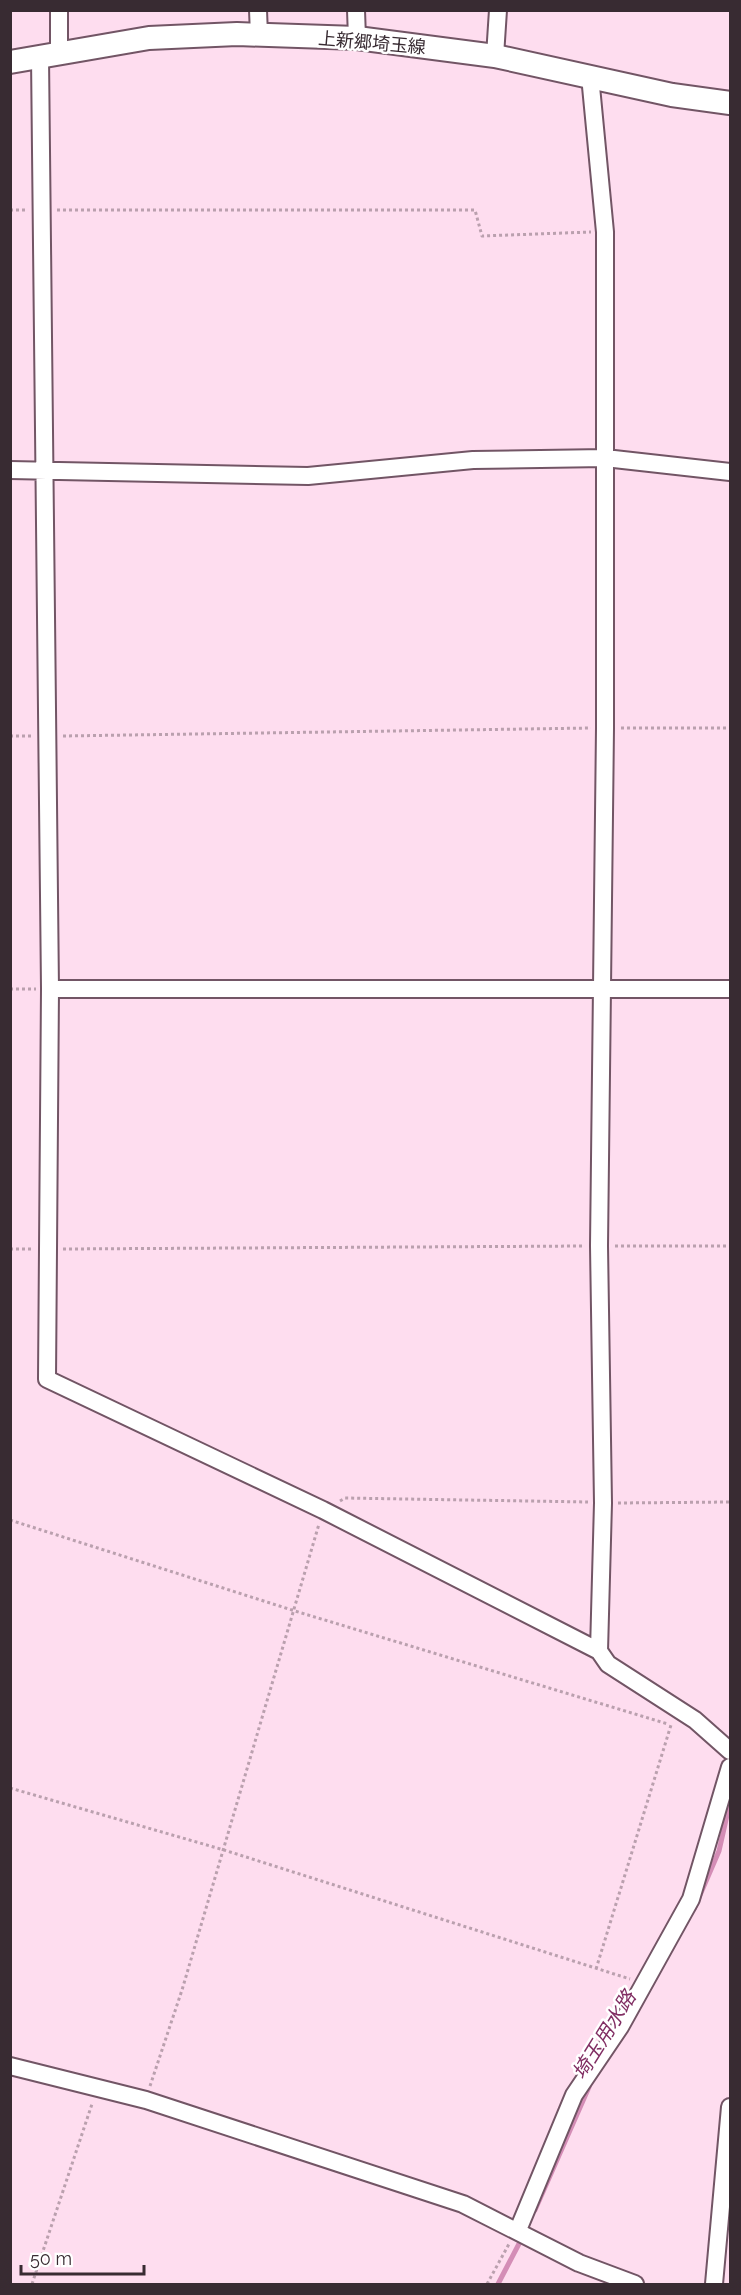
<svg xmlns="http://www.w3.org/2000/svg" width="741" height="2295" font-family="Raleway,'Noto Sans JP',sans-serif">
<style>
.lines{fill:none;stroke-linecap:round;stroke-linejoin:round}
.stream{stroke:#d48db6;stroke-width:5}
.minor-casing{stroke:#725565;stroke-width:20}
.secondary-casing{stroke:#725565;stroke-width:26}
.path{stroke:#baa0ae;stroke-width:3;stroke-dasharray:3 3;stroke-linecap:butt}
.minor{stroke:#fff;stroke-width:16}
.secondary{stroke:#fff;stroke-width:22}
.labels{text-anchor:middle;stroke-width:5;stroke-linejoin:round;paint-order:stroke}
.street-label{font-size:18px;fill:#382b32;stroke:#fff}
.water-label{font-size:20px;font-style:italic;fill:#812e63;stroke:#fff}
</style>
<rect width="100%" height="100%" fill="#feddef"/>
<g class="lines">
<path class="stream" d="M694 1909 719 1851 730 1802
M535 2210 589 2087
M498 2284 522 2238"/>
<defs>
<path id="minor" d="M258 10 259 35
M356 10 357 38
M59 55V10
M495 56 498 10
M40 57 50 989H730
M590 76 605 232V728L599 1246 603 1503 599 1651
M10 470 308 476 473 460 605 458 730 472
M50 989 47 1379 323 1510 599 1651 608 1664 695 1720 730 1751
M10 2066 146 2100 463 2204 579 2263 635 2284
M518 2230 574 2095 620 2027 691 1899 730 1767
M714 2284 730 2107"/>
<path id="secondary" d="M10 62 149 38 237 34 357 38 495 56 672 95 730 103"/>
</defs>
<use href="#minor" class="minor-casing"/>
<use href="#secondary" class="secondary-casing"/>
<path class="path" d="M10 210H27
M57 210H475L482 236 591 232
M621 728H730
M10 736H33
M63 736 591 728
M10 989H36
M615 1246H730
M10 1249H33
M63 1249 585 1246
M340 1501 345 1498 588 1502
M618 1503 730 1502
M10 1520 295 1611 668 1724
M10 1788 224 1850 630 1979
M596 1969 671 1725
M150 2086 182 1990 319 1524
M32 2284 92 2104
M487 2284 509 2244"/>
<use href="#minor" class="minor"/>
<use href="#secondary" class="secondary"/>
</g>
<g class="labels">
<g class="street-label">
<text transform="translate(372 43) rotate(5)" y="6">上新郷埼玉線</text>
</g>
<g class="water-label">
<text transform="translate(604 2035) rotate(-58)" y="7">埼玉用水路</text>
</g>
</g>
<rect width="741" height="2295" fill="none" stroke="#382b32" stroke-width="24"/>
<path d="M21 2265v9h123v-9" fill="none" stroke="#382b32" stroke-width="3"/>
<text x="30" y="2265" font-size="18" fill="#382b32" stroke="#ffffff" stroke-width="4.5" paint-order="stroke">50 m</text>
</svg>
